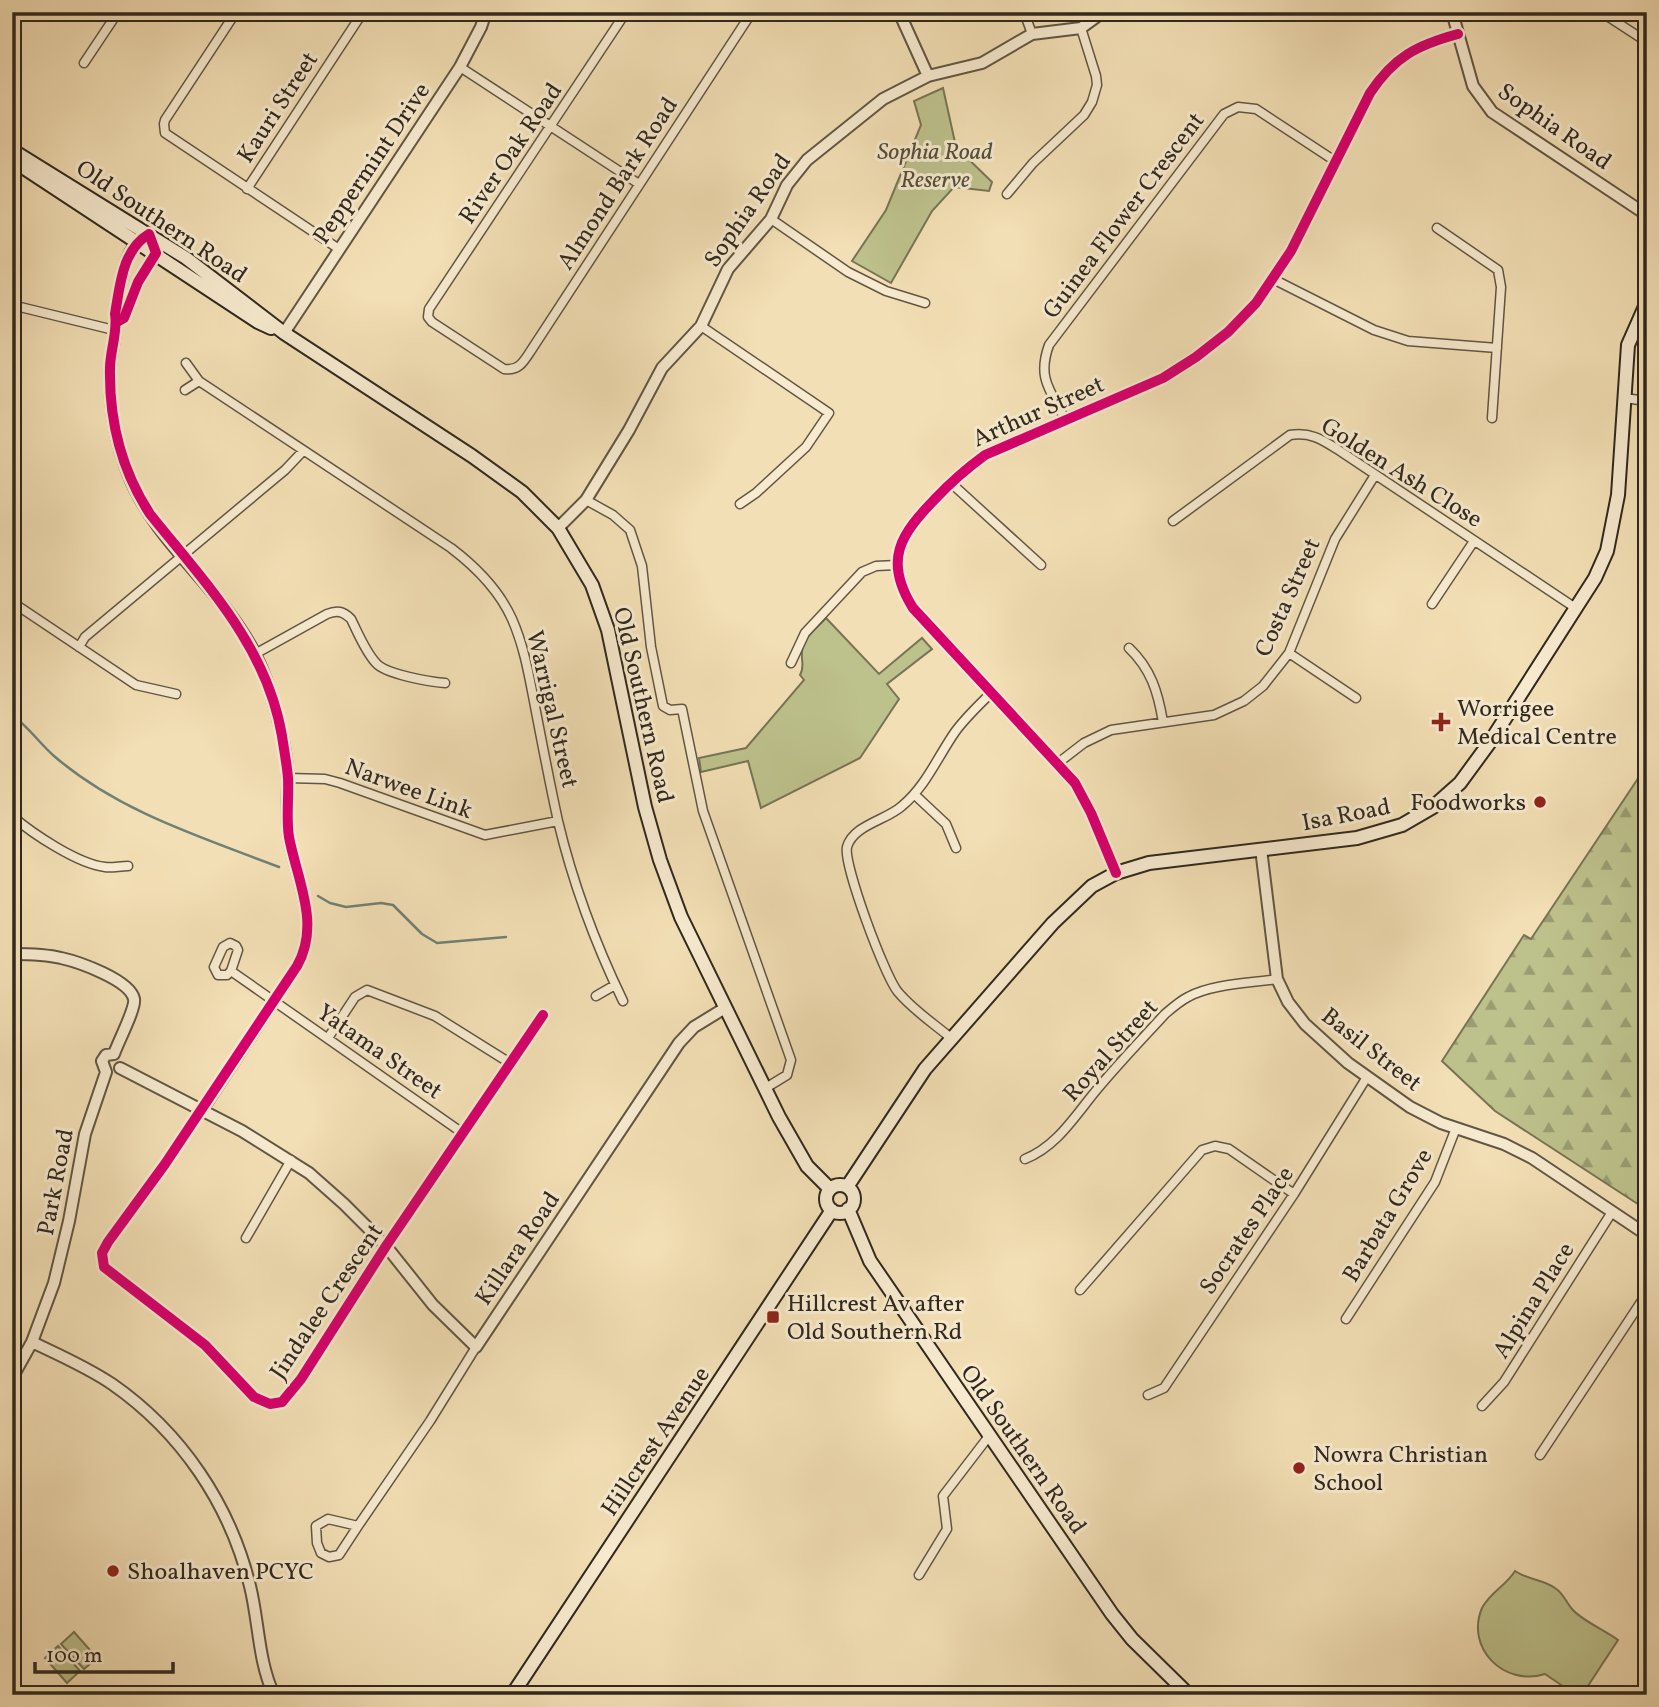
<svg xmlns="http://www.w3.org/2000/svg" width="1659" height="1707" font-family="Vollkorn,serif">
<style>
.green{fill:#bdc18c;stroke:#767455;stroke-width:2}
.forest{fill:url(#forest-firs);stroke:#767455;stroke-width:2}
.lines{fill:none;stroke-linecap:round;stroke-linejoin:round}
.stream{stroke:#708176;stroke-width:2.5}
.minor-casing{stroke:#615644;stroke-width:11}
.tertiary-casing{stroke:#615644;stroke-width:14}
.secondary-casing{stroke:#30281e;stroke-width:16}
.minor{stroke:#f7eacf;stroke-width:8}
.tertiary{stroke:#f7eacf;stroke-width:10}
.secondary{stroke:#f7eacf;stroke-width:12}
.cycleway-casing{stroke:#f7eacf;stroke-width:15}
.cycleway{stroke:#d6006c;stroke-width:10}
.poi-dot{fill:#8f2418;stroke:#f7eacf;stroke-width:2.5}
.labels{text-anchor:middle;stroke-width:6;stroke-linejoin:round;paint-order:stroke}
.street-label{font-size:24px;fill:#30281e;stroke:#f7eacf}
.park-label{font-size:24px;font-style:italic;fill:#534e3a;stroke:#f7eacf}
.poi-label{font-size:24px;fill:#30281e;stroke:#f7eacf;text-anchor:start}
</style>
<defs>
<pattern id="forest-firs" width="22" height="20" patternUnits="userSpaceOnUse" patternTransform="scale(1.75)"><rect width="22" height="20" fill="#bdc18c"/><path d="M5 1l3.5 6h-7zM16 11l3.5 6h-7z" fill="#9a9d72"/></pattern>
</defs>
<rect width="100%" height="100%" fill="#f3dfb5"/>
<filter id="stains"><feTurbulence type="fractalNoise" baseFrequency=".00286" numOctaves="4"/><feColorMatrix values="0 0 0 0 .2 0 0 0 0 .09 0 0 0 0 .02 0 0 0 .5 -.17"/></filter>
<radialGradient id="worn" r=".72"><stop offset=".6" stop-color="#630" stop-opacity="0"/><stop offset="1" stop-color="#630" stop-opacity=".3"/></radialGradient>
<path class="green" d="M943 88 956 147 992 182 989 191 954 187 932 211 891 283 852 261 886 210 921 125 914 101Z
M826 618 879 674 922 638 932 649 887 684 899 699 860 758 761 808 748 761 701 772 699 758 746 748 804 680 800 675C805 667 801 661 802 652 802 638 817 628 826 618Z
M1515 1571C1528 1580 1542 1579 1555 1588 1564 1594 1566 1602 1572 1609 1581 1620 1606 1631 1618 1640L1582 1695H1576L1545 1674C1504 1687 1465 1648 1482 1608 1490 1592 1506 1586 1515 1571Z
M74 1632 97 1658 84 1669 61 1644Z
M58 1646 80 1671 67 1683 45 1658Z"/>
<path class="forest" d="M1647 765V1210L1495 1111 1442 1061 1524 935 1531 939Z"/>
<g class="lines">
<path class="stream" d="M12 715C29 727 39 743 54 756 119 812 201 837 279 867
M318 896 330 903 346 907 381 903 393 905 422 934 437 943 506 937"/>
<defs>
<path id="minor" d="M236 12 165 120 164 124 165 133 339 249
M626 12 429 309 428 317 432 322 504 369C518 371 523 363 530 352L752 12
M1024 12 1032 34
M1601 12 1647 42
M84 63 118 12
M460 67 639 184
M247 189 363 12
M1007 194 1033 163 1084 115 1092 102 1097 85 1096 76 1081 28
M771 219 848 272 886 291 925 303
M1437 228 1498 270 1501 287 1492 418
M1273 279 1374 330 1408 341 1497 348
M12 305 114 330
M701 326 829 413 806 447 756 493 740 504
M186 363 199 381 451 548C476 567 499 590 512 619 523 644 528 670 533 696 541 738 549 780 558 821 573 884 595 943 623 1001
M185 390 199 381
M1624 398 1647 401
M1065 419C1050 390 1037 378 1049 345L1224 114 1238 107 1256 109 1335 161
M951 483 1041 565
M586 500 613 515 630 530 642 566 651 647 663 706 670 710 682 709 703 811 791 1060 787 1075 764 1089
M1173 521 1290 435C1310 432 1321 439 1337 449L1577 609
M12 602 136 685 176 694
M1432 604 1474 541
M79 647 85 637 285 470 303 451
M1129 648C1151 669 1158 692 1163 722
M1289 653 1356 698
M255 654 327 614C337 610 343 611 351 619 358 633 365 651 376 663 385 674 430 682 445 683
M791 663 805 633 862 572 876 566 897 565
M1058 763 1084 743 1111 730 1214 715 1244 701 1263 686 1289 653 1335 539 1375 475
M288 778 325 779 340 783 485 835 558 821
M915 795 946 824 956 848
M12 816C33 834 78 864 105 867 112 868 120 866 128 866
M231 971 238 950 236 946 230 943 223 947 214 967 218 975H227L231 971 464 1134
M596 996 615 985
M328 1038 355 997 367 990 435 1016 510 1063
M951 1038C933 1023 913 1010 898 992 885 977 843 864 847 847 853 825 887 820 902 806 926 786 937 758 955 732 965 718 979 705 991 693
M202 1110 108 1242C101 1253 99 1261 108 1272L205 1345 254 1397 270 1404 282 1402 301 1379 386 1246 543 1015
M1025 1159C1058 1146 1076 1114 1099 1087 1120 1062 1143 1038 1165 1014 1172 1008 1180 1001 1188 997 1211 984 1251 983 1277 979
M246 1238 291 1160
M1080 1290 1202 1150 1215 1146 1229 1149 1294 1194
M1346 1319 1435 1182 1456 1128
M1148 1395 1164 1388 1294 1194 1367 1077
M1482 1406 1504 1382 1612 1212
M1540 1455 1647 1293
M358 1526 339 1555 329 1557 321 1553 317 1543 316 1526 328 1519 358 1526 430 1421 476 1347
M1644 1527 1647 1522
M919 1575 947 1529 943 1496 989 1436"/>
<path id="tertiary" d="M899 12 928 76
M1452 12 1473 86 1492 112 1647 215
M143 238C123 249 119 293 115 314 118 330 111 350 110 367 109 404 115 441 129 476 156 543 221 588 254 652 272 687 286 741 288 780 288 799 286 819 289 838 297 881 321 924 297 966L202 1110
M117 322 124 318 138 282 156 253 154 247
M284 333 460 67 481 27 486 12
M558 528 586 500 629 430 662 368 701 326 728 269 771 219 787 185 807 160 883 99 928 76 982 63 1032 34 1081 28 1103 12
M1261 849 1277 979 1288 1002 1305 1024 1348 1063 1410 1107 1441 1123 1504 1144 1532 1158 1647 1235
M1116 873 1091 813 1075 783 913 608C883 560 900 535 936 498 952 481 966 469 985 455L1163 378 1196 357 1228 332 1256 303 1291 251 1370 93C1394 57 1417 45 1458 34
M12 954C28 954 45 954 61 958 79 962 130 980 134 999 136 1008 118 1042 114 1054
M120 1068 242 1131 309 1173 344 1204 386 1246 433 1305 476 1347 679 1043 694 1027 725 1008
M106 1072 102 1061 106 1055 114 1054
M32 1342C59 1355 87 1367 112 1384 181 1432 230 1504 250 1586 259 1622 258 1661 274 1695
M12 1378 32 1342 54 1283 69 1221 85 1134 106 1072"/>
<path id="secondary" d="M12 150 186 258 284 333 472 456 522 492 558 528 592 585 608 630 645 807 660 860 681 917 779 1117 807 1166 830 1189
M12 160 258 322 271 328
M826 1199a14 14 0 1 1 28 0a14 14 0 1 1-28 0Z
M847 1187 925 1069 1053 923 1092 886 1116 873 1149 863 1357 838 1402 825 1433 807 1460 783 1490 742 1595 578 1607 551 1618 495 1628 345 1647 302
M848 1209 870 1261 1112 1614 1132 1639 1189 1695
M512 1695 832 1210"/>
</defs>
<use href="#minor" class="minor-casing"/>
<use href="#tertiary" class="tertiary-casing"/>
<use href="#secondary" class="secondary-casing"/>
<use href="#minor" class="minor"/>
<use href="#tertiary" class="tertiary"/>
<use href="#secondary" class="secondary"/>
<defs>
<path id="cycleway" d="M117 322 124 318 138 282 156 253 149 234C122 250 120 286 115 314 118 331 110 351 110 368 109 420 122 471 150 514 205 583 267 646 282 736 284 750 287 765 288 778 289 798 286 818 289 837 297 880 321 924 297 966L165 1164 108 1242 102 1253 104 1267 205 1345 254 1397 270 1404 282 1402 301 1379 386 1246 543 1015
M1116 873 1091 813 1075 783 913 608C883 560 900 535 936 498 952 481 966 469 985 455L1163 378 1196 357 1228 332 1256 303 1291 251 1370 93C1394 57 1417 45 1458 34"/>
</defs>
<use href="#cycleway" class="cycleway-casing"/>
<use href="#cycleway" class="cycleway"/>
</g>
<g class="poi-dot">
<path d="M1437.5 711.5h7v7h7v7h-7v7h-7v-7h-7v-7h7z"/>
<circle cx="1540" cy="802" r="7"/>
<rect x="766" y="1310" width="14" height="14" rx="3.5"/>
<circle cx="1299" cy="1468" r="7"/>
<circle cx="113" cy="1571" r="7"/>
</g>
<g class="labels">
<g class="street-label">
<text transform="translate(277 107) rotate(-57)" y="8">Kauri Street</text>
<text transform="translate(1555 126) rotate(35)" y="8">Sophia Road</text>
<text transform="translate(510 153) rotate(-56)" y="8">River Oak Road</text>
<text transform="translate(371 163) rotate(-56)" y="8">Peppermint Drive</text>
<text transform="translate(617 183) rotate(-57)" y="8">Almond Bark Road</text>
<text transform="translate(747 210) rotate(-55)" y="8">Sophia Road</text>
<text transform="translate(1123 215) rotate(-53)" y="8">Guinea Flower Crescent</text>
<text transform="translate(162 221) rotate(34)" y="8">Old Southern Road</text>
<text transform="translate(1038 411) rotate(-24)" y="8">Arthur Street</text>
<text transform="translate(1402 472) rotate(32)" y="8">Golden Ash Close</text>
<text transform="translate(1287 597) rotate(-66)" y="8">Costa Street</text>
<text transform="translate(644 705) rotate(77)" y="8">Old Southern Road</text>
<text transform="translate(553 709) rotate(77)" y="8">Warrigal Street</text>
<text transform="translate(409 788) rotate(20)" y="8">Narwee Link</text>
<text transform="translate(1346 814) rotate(-11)" y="8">Isa Road</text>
<text transform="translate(1372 1049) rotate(38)" y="8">Basil Street</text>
<text transform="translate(1110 1050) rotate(-48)" y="8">Royal Street</text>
<text transform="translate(380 1051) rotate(35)" y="8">Yatama Street</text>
<text transform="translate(55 1182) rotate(-79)" y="8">Park Road</text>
<text transform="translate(1387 1215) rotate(-59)" y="8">Barbata Grove</text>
<text transform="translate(1246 1230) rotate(-56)" y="8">Socrates Place</text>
<text transform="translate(517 1248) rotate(-56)" y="8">Killara Road</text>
<text transform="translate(1533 1300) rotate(-58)" y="8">Alpina Place</text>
<text transform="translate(326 1301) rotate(-56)" y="8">Jindalee Crescent</text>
<text transform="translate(655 1441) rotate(-56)" y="8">Hillcrest Avenue</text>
<text transform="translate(1024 1449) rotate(55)" y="8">Old Southern Road</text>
</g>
<g class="park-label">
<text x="935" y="159">Sophia Road<tspan x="935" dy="28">Reserve</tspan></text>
</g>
<g class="poi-label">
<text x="1457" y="716">Worrigee<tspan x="1457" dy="28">Medical Centre</tspan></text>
<text x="1526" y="810" text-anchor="end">Foodworks</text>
<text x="787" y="1311">Hillcrest Av after<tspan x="787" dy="28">Old Southern Rd</tspan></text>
<text x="1313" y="1462">Nowra Christian<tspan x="1313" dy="28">School</tspan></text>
<text x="127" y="1579">Shoalhaven PCYC</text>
</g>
</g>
<rect width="1659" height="1707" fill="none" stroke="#f3dfb5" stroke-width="42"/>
<rect x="14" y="14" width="1631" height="1679" fill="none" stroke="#30281e" stroke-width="3.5"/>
<rect x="21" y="21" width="1617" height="1665" fill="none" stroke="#30281e" stroke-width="2"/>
<path d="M35 1662v10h138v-10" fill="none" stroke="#30281e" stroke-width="3.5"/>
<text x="46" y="1662" font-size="21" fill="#30281e" stroke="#f7eacf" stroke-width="5" paint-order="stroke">100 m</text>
<rect width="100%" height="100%" filter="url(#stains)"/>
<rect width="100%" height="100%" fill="url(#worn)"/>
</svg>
